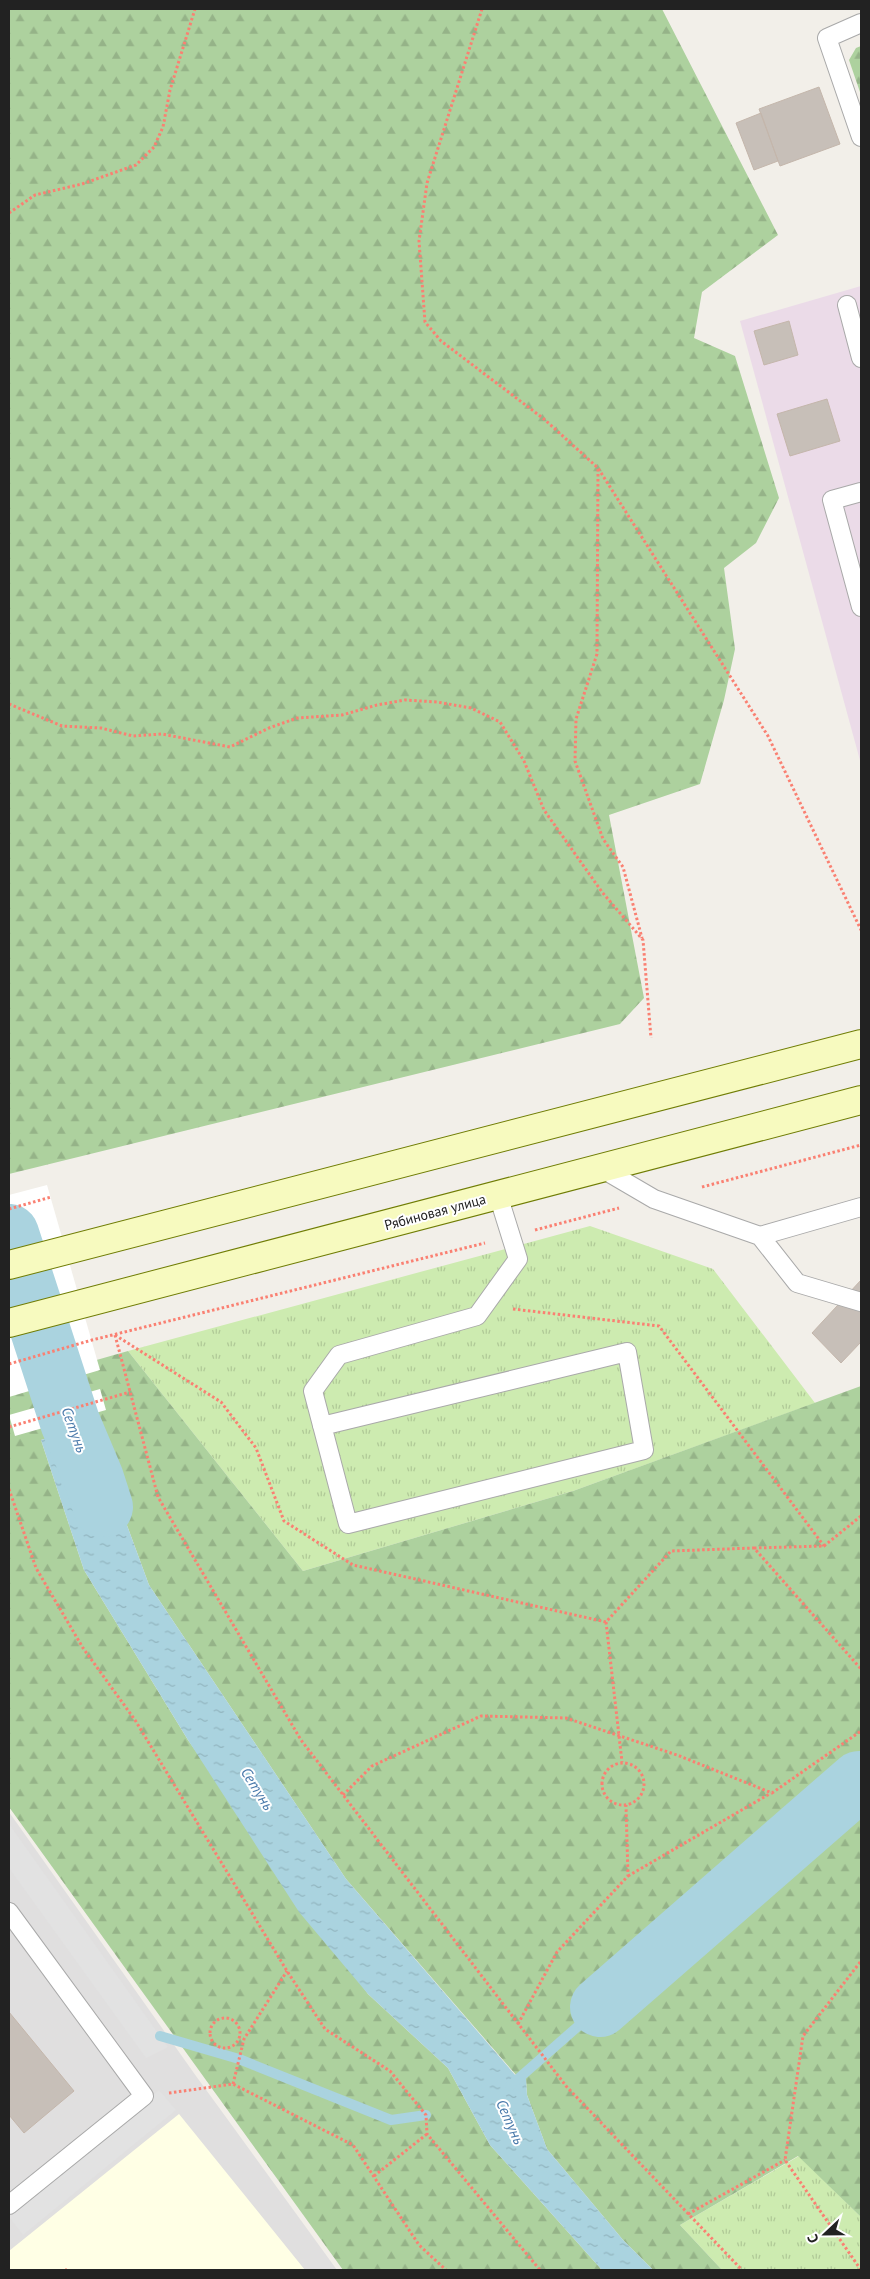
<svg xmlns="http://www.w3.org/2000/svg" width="870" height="2279" font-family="'PT Sans',sans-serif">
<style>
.residential{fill:#e0dfdf}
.industrial{fill:#ebdbe8}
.education{fill:#ffffe5}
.grass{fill:url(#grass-tufts)}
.forest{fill:url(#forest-firs)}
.parking{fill:#e2e2e2}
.water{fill:url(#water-ripples)}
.pier{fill:#fff}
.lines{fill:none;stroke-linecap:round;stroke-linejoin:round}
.stream{stroke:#aad3df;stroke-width:10}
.river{stroke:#aad3df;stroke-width:60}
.building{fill:#c7bfb8;stroke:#c4b6ab}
.service-casing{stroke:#a9a9a9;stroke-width:20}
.secondary-casing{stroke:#707d05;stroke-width:30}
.path{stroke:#fa8072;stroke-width:3;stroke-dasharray:2.5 2.5;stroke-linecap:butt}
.service{stroke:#fff;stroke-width:18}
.secondary{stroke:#f7fabf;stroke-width:28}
.labels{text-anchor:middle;stroke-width:4;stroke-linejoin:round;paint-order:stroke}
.street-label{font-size:14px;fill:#222;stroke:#fff}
.water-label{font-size:15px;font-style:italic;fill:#4a7aab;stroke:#fff}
</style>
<defs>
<pattern id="grass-tufts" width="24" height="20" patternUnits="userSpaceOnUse" patternTransform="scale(1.25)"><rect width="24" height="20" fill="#cdebb0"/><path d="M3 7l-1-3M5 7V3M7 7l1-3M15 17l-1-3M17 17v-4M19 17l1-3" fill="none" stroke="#b0c997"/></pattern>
<pattern id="forest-firs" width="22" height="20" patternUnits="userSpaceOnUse" patternTransform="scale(1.25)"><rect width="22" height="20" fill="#add19e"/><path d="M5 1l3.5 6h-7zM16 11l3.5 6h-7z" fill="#95b388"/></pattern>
<pattern id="water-ripples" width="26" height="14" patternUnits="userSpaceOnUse" patternTransform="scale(1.25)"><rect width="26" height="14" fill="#aad3df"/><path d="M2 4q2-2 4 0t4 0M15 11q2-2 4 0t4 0" fill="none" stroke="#92b5bf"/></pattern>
</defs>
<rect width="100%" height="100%" fill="#f2efe9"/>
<path class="residential" d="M9 1812 196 2076 337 2270H9Z"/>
<path class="industrial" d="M861 286V764L740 321Z"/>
<path class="education" d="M179 2114 305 2270H9V2251Z"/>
<path class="grass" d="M590 1226 713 1269 815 1403 573 1491 303 1571 128 1351Z
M799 2156 861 2217V2270H722L680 2225Z"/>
<path class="forest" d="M9 9H662L778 235 702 292 694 338 735 356 779 498 756 543 724 568 735 649 724 700 700 784 609 815 644 998 620 1024 9 1174Z
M861 46V95L849 60 856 48Z
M128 1351 303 1571 573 1491 861 1386V2217L798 2156 680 2225 722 2270H653L623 2240 547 2149 527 2095 526 2079 517 2076 346 1879 149 1585 90 1425 41 1440 84 1570 188 1740 368 1994 448 2068 490 2145 602 2270H343L9 1807V1385Z"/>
<path class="parking" d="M9 1824 160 2036 168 2047 146 2058 9 1868Z
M159 2090 176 2110 23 2235 9 2217V2212Z"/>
<path class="water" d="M90 1425 149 1585 346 1879 516 2076 526 2079 527 2095 547 2149 623 2240 653 2270H602L490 2145 448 2068 368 1994 299 1912 188 1740 84 1570 41 1440Z"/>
<path class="pier" d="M47 1185 100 1370 9 1397V1195Z
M100 1389 106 1410 15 1436 9 1415Z"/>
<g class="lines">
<path class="stream" d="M160 2036 239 2059 391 2120 426 2115
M510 2086 600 2007"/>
<path class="river" d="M9 1234 70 1422 94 1479 103 1507
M600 2007 859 1781"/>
</g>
<path class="building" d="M819 87 840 144 780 166 759 109Z
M761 113 778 161 754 170 736 123Z
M789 321 798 355 764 365 754 331Z
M827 399 840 441 790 456 777 414Z
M861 1280V1342L841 1363 812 1333Z
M9 2012 74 2091 24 2133 9 2115Z"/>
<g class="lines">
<defs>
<path id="service" d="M861 23 827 38 861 137
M847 305 861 358
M861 492 832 500 861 607
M601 1168 654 1199 760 1236 861 1207
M760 1236 797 1283 861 1302
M322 1426 627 1352 644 1450 348 1524 313 1391 339 1355 477 1316 518 1259 498 1195
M9 1912 144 2096 9 2205"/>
<path id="secondary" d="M9 1265 861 1044
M9 1323 861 1100"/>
</defs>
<use href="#service" class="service-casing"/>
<use href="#secondary" class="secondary-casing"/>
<path class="path" d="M482 9 427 183 419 241 425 322 441 341 544 419 598 468 768 736 861 930
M9 213 35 195 82 184 136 165 154 147 163 127 170 90 195 9
M598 469 597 654 576 719 575 761 603 839 623 867 642 938
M9 704 62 726 101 728 133 736 162 734 230 747 269 728 297 718 342 715 377 705 405 700 437 702 471 708 500 722 524 761 544 810 602 892 643 940 651 1038
M702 1187 861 1145
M9 1209 51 1197
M535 1230 619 1208
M513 1309 659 1326 824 1546
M115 1335 158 1497 301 1740 566 2086 742 2270
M115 1335 221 1402 256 1448 284 1521 353 1565 606 1622 671 1551 754 1548 861 1669
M9 1364 92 1340 485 1243
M9 1427 130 1392
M9 1489 36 1568 83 1648 135 1720 287 1971 325 2029 390 2071 426 2115 427 2134 540 2270
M754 1548 824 1546 861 1516
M606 1622 622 1762
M602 1784a21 21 0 1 1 42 0a21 21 0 1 1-42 0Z
M343 1795 372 1766 481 1716 566 1718 677 1755 772 1793 861 1731
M628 1876 771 1793
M210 2033a15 15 0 1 1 30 0a15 15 0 1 1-30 0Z
M518 2024 557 1952 628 1876 626 1805
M233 2084 244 2039 287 1971
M169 2093 233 2084 353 2145 419 2245 446 2270
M374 2176 427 2134
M688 2214 785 2160
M65 2270H67
M861 2270 785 2160 803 2036 861 1961"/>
<use href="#service" class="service"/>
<use href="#secondary" class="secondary"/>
</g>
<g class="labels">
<g class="street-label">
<text transform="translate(435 1212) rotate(-15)" y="5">Рябиновая улица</text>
</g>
<g class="water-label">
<text transform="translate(74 1430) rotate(70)" y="5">Сетунь</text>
<text transform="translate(257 1789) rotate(58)" y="5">Сетунь</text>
<text transform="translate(510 2122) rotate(66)" y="5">Сетунь</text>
</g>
</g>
<rect width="870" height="2279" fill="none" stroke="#222222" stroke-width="20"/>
<g transform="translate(825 2234) rotate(248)" stroke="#ffffff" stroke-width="4" paint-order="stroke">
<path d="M0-4L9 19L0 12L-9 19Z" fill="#222222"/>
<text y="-8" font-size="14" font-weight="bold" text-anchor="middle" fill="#222222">С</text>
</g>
</svg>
